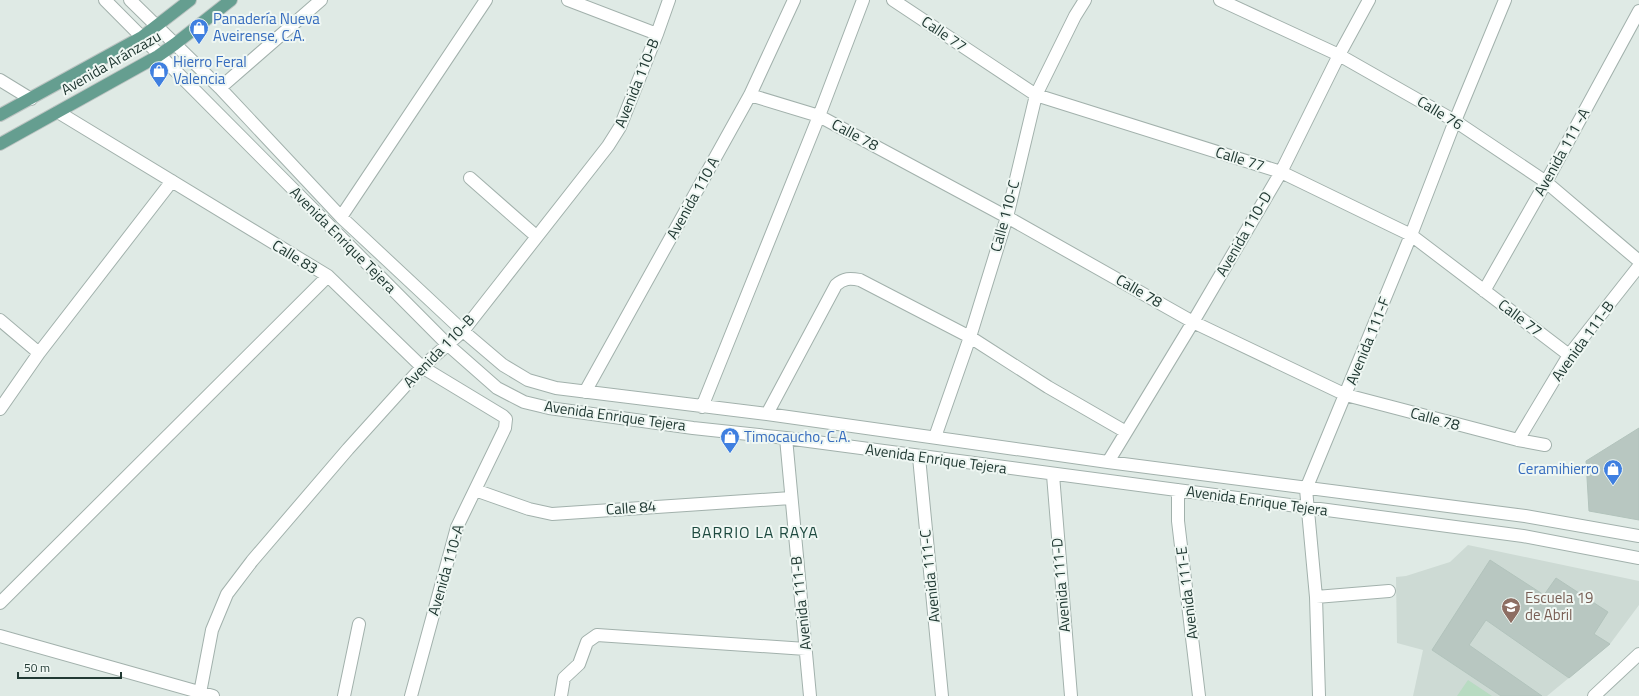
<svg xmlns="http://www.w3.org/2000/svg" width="1639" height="696" font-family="'Titillium Web',sans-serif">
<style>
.built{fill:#cddad4}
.green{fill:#b8dbc2}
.building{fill:#b8c7c1;stroke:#b2c3bc}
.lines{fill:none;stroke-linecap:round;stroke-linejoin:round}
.minor-casing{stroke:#a2b1ac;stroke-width:14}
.major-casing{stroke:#bcc4c2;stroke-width:14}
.minor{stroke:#fff;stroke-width:12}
.major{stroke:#659e90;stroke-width:12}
.labels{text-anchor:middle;stroke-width:4;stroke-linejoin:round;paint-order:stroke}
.shop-label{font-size:15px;fill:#366cbe;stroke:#eff7f3;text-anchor:start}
.street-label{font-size:15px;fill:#213933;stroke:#eff7f3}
.education-label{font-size:15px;fill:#785e54;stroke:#eff7f3;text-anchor:start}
.neighbourhood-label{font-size:16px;letter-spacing:1px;fill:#1e4a40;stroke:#eff7f3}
</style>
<rect width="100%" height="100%" fill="#dfeae5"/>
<path class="built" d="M1468 545 1639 581V605L1610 644 1547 696H1413L1423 650 1397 643 1396 577 1406 576 1450 562Z"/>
<path class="green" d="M1468 680 1492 696H1457Z"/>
<path class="building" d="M1639 428V520L1589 511 1586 461Z
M1490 560 1544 595 1556 578 1608 612 1594 634 1610 644 1569 678 1486 620 1469 645 1542 696H1501L1432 650Z"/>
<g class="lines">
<defs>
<path id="minor" d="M105 0 447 344 497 388 524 402 549 408 693 428 786 438 1523 536 1639 558
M130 0 220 88 341 217 463 331 503 365 528 380 556 388 767 414 1108 462 1525 516 1639 536
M568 0 657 34
M893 0 1036 95 1281 172 1411 235 1569 355
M1220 0 1339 55 1455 121 1546 182 1639 261
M0 80 31 99
M220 88 321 0
M750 95 819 116 1007 217 1193 322 1346 395 1518 440 1545 445
M58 112 328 276 422 367 503 416 506 419 505 428 457 527 411 696
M470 178 536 236
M341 217 486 0
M1484 291 1546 182 1639 11
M0 320 39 353
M585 392 750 95 794 0
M702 407 819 116 863 0
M0 409 39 353 172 181
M767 414 836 285C844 278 850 278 860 280L970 337 1048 387 1126 432
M935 437 970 337 1007 217 1036 95 1075 16 1085 0
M786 438 810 696
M1518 440 1569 355 1639 266
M919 457 942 696
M1108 462 1193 322 1281 172 1339 55 1369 0
M1053 475 1071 696
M475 490 529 509 552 514 791 498
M1178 490V521L1199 696
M1316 597 1389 591
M0 603 328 276
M0 636 213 696
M200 693 212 630 227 594 252 561 348 449 422 367 463 331 608 146 620 127 657 34 669 0
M344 696 359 624
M561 696 564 678 579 664 587 642 597 635 806 649
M1319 696 1316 597 1306 489 1411 235 1455 121 1505 0
M1594 696 1639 654"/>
<path id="major" d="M0 115 142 37 190 0
M0 144 158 56 175 44 231 0"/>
</defs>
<use href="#minor" class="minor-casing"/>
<use href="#major" class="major-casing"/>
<use href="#minor" class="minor"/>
<use href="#major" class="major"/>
</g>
<defs>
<symbol id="shop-pin" viewBox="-11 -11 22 30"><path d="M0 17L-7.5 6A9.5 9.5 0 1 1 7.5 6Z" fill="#3f7fe0" stroke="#eff7f3"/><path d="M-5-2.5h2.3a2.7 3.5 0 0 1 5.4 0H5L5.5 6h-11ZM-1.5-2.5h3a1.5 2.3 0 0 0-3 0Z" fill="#fff"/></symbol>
<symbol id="school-pin" viewBox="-11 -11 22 30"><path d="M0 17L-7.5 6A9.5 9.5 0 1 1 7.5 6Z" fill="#8d6e63" stroke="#eff7f3"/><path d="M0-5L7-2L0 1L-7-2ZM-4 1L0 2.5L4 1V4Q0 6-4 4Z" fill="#fff"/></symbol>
</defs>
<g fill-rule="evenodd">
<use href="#shop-pin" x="188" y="17" width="22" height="30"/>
<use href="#shop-pin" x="148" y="60" width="22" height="30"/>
<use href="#shop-pin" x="719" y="426" width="22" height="30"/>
<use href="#shop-pin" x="1602" y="458" width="22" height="30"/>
<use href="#school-pin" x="1500" y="596" width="22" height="30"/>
</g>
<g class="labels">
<g class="shop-label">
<text x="213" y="24">Panadería Nueva<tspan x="213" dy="17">Aveirense, C.A.</tspan></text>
<text x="173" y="67">Hierro Feral<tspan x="173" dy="17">Valencia</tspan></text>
<text x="744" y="442">Timocaucho, C.A.</text>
<text x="1599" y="474" text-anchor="end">Ceramihierro</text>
</g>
<g class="street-label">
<text transform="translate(944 34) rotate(34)" y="5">Calle 77</text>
<text transform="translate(111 63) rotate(-30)" y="5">Avenida Aránzazu</text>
<text transform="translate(637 83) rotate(-68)" y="5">Avenida 110-B</text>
<text transform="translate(1440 113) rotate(31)" y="5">Calle 76</text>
<text transform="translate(855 135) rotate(28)" y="5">Calle 78</text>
<text transform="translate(1562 152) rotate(-61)" y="5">Avenida 111 -A</text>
<text transform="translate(1240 159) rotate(17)" y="5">Calle 77</text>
<text transform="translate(693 198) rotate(-61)" y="5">Avenida 110 A</text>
<text transform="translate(1005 216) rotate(-75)" y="5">Calle 110-C</text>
<text transform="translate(1244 234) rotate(-60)" y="5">Avenida 110-D</text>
<text transform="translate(343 240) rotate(45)" y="5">Avenida Enrique Tejera</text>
<text transform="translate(295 257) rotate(32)" y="5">Calle 83</text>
<text transform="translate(1139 291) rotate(30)" y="5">Calle 78</text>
<text transform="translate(1520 318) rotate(37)" y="5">Calle 77</text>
<text transform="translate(1368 341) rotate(-68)" y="5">Avenida 111-F</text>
<text transform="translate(1583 341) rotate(-54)" y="5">Avenida 111-B</text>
<text transform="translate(439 351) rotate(-46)" y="5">Avenida 110-B</text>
<text transform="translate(615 416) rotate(8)" y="5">Avenida Enrique Tejera</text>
<text transform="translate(1435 419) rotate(15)" y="5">Calle 78</text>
<text transform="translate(936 459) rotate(8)" y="5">Avenida Enrique Tejera</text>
<text transform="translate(1257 501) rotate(8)" y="5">Avenida Enrique Tejera</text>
<text transform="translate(631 508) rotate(-4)" y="5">Calle 84</text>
<text transform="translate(446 570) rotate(-74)" y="5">Avenida 110-A</text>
<text transform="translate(930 576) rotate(-96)" y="5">Avenida 111-C</text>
<text transform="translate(1061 585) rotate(-95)" y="5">Avenida 111-D</text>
<text transform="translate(1187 593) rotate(-97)" y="5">Avenida 111-E</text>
<text transform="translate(801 603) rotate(-96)" y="5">Avenida 111-B</text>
</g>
<g class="education-label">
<text x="1525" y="603">Escuela 19<tspan x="1525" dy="17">de Abril</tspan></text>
</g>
<g class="neighbourhood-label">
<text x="755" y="538">BARRIO LA RAYA</text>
</g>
</g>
<path d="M18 672v6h103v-6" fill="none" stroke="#213933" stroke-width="2"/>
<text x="24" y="672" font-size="12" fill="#213933" stroke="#eff7f3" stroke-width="3" paint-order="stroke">50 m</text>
</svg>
